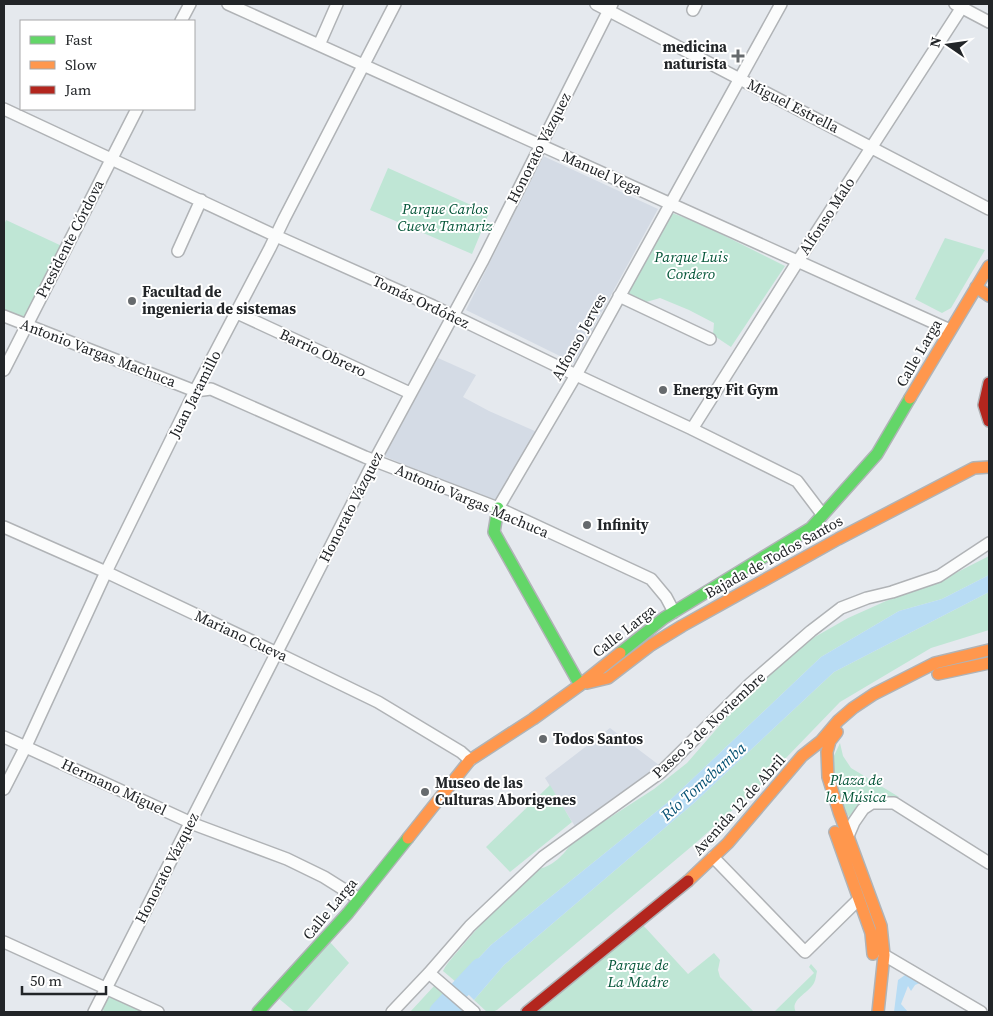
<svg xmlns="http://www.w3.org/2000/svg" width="993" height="1016" font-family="'Source Serif 4',serif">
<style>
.built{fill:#d4dbe5}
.green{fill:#bfe6d5}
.water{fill:#b8dcf4}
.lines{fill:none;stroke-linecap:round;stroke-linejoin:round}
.river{stroke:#b8dcf4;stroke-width:20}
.street-casing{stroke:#b0b3b6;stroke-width:14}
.fast-casing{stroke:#b0b3b6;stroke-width:14}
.slow-casing{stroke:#b0b3b6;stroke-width:14}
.jam-casing{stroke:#b0b3b6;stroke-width:14}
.street{stroke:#fbfcfc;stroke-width:11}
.fast{stroke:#63d668;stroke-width:11}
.slow{stroke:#ff974d;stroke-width:11}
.jam{stroke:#b3261e;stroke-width:11}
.poi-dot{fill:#666a6d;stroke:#fff;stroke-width:2}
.labels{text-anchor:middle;stroke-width:4;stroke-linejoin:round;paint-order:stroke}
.poi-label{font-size:15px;font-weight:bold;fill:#222528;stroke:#fff;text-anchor:start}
.street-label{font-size:15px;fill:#222528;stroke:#fff}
.park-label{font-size:15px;font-style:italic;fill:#045538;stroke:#fff}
.water-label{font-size:16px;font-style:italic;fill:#065274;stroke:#fff}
</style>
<rect width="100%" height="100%" fill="#e5e9ee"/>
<path class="built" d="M543 156 658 209 574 363 466 310Z
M438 358 476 375 463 397 489 411 537 432 494 503 384 456Z
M610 728 663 768 576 828 545 778Z"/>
<path class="green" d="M388 168 489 213 472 254 370 210Z
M672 213 699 223 785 266 731 347 713 335 714 323 689 310 660 298 643 303 625 295Z
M6 220 64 247 26 321 4 312V225Z
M945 238 985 250 951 308 942 313 915 299Z
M989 556V575L942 599 899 611 821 657 667 803 491 945 456 982 443 971C448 961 457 953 464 944 486 917 512 893 537 869 551 868 565 854 572 842L654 789 687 763 740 702 806 642 848 618 886 601 938 582Z
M989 592V630L931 648 840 702 784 760 775 772 698 841 497 1010 492 1012H487L474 1000 504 965 694 803 834 672Z
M840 743 843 756 851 768 899 797C874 802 865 792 851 819L847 814 835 781 833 758Z
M550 785 572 822 510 872 486 847Z
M642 924 688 974 714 953 720 960 718 970 720 977 754 1012H530Z
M330 942 349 963 306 1012H295L278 998Z
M811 964 817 971C816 975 816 979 814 983 809 993 789 1000 796 1012H774L814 973 809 967Z
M435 985 447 995 431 1012H410Z
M111 991 158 1012H107L102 1010Z"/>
<path class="water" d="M989 575V592L834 672 694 803 504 965 474 1000 456 982 491 945 667 803 821 657 899 611 942 599Z
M905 975 920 983 915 985 911 991 908 986 901 1004 908 1012H894L898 980Z
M447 995 467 1012H431Z"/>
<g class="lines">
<path class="river" d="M439 1012 480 968"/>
<defs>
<path id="street" d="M228 4 950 330
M596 4 989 209
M955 4 989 22
M693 10 696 4
M181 21 190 4
M319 45 337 4
M4 109 276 236 433 306 561 368 692 429 797 481 822 514
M178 251 201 200
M619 296 710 339
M237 313 410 393
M4 316 195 391 211 389 365 457 498 508 651 579 666 597 674 612
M4 370 137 109
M692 429 798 261 964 4
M498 508 576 375 781 4
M4 527 106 572 277 653 378 702 461 752 470 760
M4 737 196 825 287 859 324 877 359 899
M4 789 26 746 106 572 195 391 270 248 284 219 395 4
M848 836 854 822 863 809 872 803H894L989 863
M713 857 805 952 858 900
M4 942 158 1012
M884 955 981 1012
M429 973 474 1012
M94 1012 371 467 482 262 612 4
M392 1012 429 973 470 926 543 857 661 772 750 684 811 631 841 608 867 598 892 592 939 576 989 543"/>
<path id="fast" d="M498 508 494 532 580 685
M620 653 664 618 811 528 877 454 910 398
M258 1012 348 913 408 838"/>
<path id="slow" d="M976 287 989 296
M910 398 989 266
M938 674 989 663
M587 683 608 678 651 645 682 626 838 539 974 468 989 467
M837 732 830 741 827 752 828 777 839 812 881 926 884 955 878 1012
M835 832 871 933 873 954
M408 838 470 760 533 719 580 685 620 653
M688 881 728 843 802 756 821 741 838 721 853 708 874 694 935 663 989 650"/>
<path id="jam" d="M989 383 984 405 989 421
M527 1012 688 881"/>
</defs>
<use href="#street" class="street-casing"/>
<use href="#fast" class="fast-casing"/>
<use href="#slow" class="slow-casing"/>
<use href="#jam" class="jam-casing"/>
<use href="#street" class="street"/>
<use href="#fast" class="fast"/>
<use href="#slow" class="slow"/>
<use href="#jam" class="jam"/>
</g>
<g class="poi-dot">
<path d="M735.5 48.5h5v5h5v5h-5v5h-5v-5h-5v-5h5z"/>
<circle cx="132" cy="301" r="5"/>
<circle cx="663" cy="390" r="5"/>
<circle cx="587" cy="525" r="5"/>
<circle cx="543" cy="739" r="5"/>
<circle cx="425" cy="792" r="5"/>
</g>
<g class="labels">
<g class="poi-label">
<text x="727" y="52" text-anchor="end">medicina<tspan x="727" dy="17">naturista</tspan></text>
<text x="142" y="297">Facultad de<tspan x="142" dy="17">ingenieria de sistemas</tspan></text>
<text x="673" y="395">Energy Fit Gym</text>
<text x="597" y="530">Infinity</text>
<text x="553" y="744">Todos Santos</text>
<text x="435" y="788">Museo de las<tspan x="435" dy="17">Culturas Aborigenes</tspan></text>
</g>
<g class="street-label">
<text transform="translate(793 106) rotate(27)" y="5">Miguel Estrella</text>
<text transform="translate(539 148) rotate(-63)" y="5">Honorato Vázquez</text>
<text transform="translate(602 173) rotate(24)" y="5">Manuel Vega</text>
<text transform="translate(827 216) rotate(-57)" y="5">Alfonso Malo</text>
<text transform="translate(70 239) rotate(-63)" y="5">Presidente Córdova</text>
<text transform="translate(421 302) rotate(25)" y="5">Tomás Ordóñez</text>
<text transform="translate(579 337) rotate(-61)" y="5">Alfonso Jerves</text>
<text transform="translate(98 353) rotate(21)" y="5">Antonio Vargas Machuca</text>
<text transform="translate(323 353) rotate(25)" y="5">Barrio Obrero</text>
<text transform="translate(919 353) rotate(-60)" y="5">Calle Larga</text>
<text transform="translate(195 394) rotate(-63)" y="5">Juan Jaramillo</text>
<text transform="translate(472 501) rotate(23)" y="5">Antonio Vargas Machuca</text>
<text transform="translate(351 507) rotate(-63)" y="5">Honorato Vázquez</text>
<text transform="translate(774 557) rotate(-29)" y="5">Bajada de Todos Santos</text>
<text transform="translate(624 631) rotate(-38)" y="5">Calle Larga</text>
<text transform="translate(241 636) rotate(25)" y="5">Mariano Cueva</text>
<text transform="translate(709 725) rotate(-43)" y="5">Paseo 3 de Noviembre</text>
<text transform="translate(114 787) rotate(25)" y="5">Hermano Miguel</text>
<text transform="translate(739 805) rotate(-48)" y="5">Avenida 12 de Abril</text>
<text transform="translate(167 868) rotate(-63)" y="5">Honorato Vázquez</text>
<text transform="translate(330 909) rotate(-50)" y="5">Calle Larga</text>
</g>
<g class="park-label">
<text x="445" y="214">Parque Carlos<tspan x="445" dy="17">Cueva Tamariz</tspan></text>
<text x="691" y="262">Parque Luis<tspan x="691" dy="17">Cordero</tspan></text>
<text x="856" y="785">Plaza de<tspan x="856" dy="17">la Música</tspan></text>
<text x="638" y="970">Parque de<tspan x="638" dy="17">La Madre</tspan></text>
</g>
<g class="water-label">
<text transform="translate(703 781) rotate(-42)" y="6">Río Tomebamba</text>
</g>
</g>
<rect width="993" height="1016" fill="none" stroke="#222528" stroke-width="10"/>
<rect x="20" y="20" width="175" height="90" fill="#ffffff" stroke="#a7a8a9"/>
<rect x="30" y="36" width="25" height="8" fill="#63d668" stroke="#a7a8a9"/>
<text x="65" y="45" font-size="15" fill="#222528">Fast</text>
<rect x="30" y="61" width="25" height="8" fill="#ff974d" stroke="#a7a8a9"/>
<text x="65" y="70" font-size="15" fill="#222528">Slow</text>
<rect x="30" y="86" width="25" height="8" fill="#b3261e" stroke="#a7a8a9"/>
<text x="65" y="95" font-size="15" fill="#222528">Jam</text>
<g transform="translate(948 45) rotate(283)" stroke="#ffffff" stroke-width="4" paint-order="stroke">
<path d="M0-4L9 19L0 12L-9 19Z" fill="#222528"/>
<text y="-8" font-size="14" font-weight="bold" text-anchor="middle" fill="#222528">N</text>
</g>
<path d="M22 986v8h84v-8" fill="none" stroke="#222528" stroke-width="2.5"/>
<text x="30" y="986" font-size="15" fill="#222528" stroke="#ffffff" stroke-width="4" paint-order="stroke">50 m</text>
</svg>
